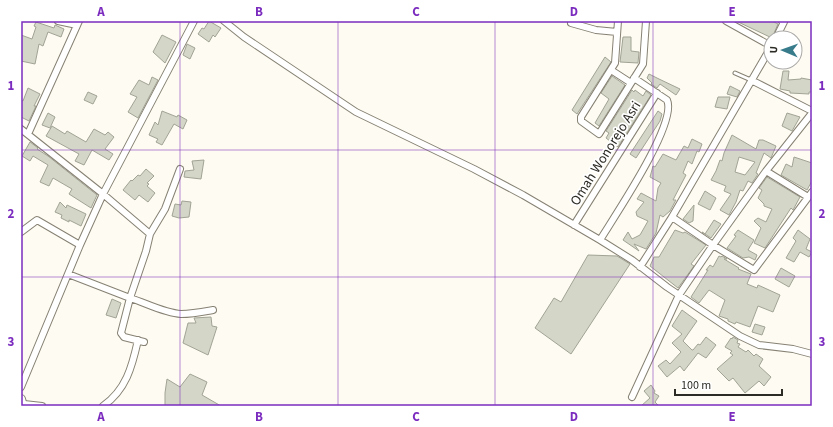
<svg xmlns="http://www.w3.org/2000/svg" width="833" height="427" font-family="'Source Sans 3',sans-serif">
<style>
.building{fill:#d4d7c7;stroke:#a1a495;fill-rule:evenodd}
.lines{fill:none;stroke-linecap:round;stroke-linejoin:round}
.service-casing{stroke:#868173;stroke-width:5}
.minor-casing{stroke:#868173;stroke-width:8}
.tertiary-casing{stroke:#868173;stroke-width:10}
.service{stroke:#fff;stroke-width:3}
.minor{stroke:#fff;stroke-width:6}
.tertiary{stroke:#fff;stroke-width:8}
.grid{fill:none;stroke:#7b2cbf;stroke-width:1;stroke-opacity:0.55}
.labels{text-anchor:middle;stroke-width:3.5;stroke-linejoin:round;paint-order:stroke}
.street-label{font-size:14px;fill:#2d2b25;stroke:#fff}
.neatline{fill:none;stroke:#7b2cbf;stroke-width:1.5}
.grid-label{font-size:13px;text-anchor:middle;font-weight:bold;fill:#7b2cbf}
</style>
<rect width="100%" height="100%" fill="#fefbf2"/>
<path class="building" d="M209 21 221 28 215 37 213 35 209 42 198 34 202 28 204 29Z
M736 21H772L778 24 772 38Z
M36 22 54 28 55 25 64 29 61 37 48 32 43 46 39 44 35 64 21 61V35L32 39 36 27 34 26Z
M162 35 176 42 165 63 153 52Z
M623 37H631V51L639 52 638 63 620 62Z
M187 44 195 48 190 59 183 55Z
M605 57 611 62 577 114 572 110Z
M783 71H789L788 80 801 79V78L812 80V92H809V94L790 93V91L780 89Z
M649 74 659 79 680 89 676 95 660 84 657 88 651 84 652 83 647 78Z
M612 76 625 85 599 126 595 123 609 99 601 93Z
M152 77 158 80 138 118 128 112 137 97 130 94 139 80 149 85Z
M730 86 740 91 737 97 727 94Z
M28 88 40 94 34 106H36L29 121 21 117V100L23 101Z
M632 90 634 92 635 90 643 96 646 91 651 95 618 147 606 138 609 133 606 131Z
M88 92 97 96 93 104 84 100Z
M718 97H730L727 109 715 107Z
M162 111 177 117 178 115 187 120 183 129 174 124 162 145 156 142 158 139 149 135 155 122 158 125Z
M658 111 662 114 660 121 636 158 630 154Z
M48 113 55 117 50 128 42 125Z
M787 113 800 117 792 131 782 126Z
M52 126 65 134 67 131 86 142 94 129 105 135 108 132 114 137 105 149 113 154 109 160 92 150 84 165 75 161 79 154 46 136Z
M732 135 756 149 759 140H763L776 146 771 158 764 153 756 173 758 174 752 183 748 181 743 191 740 190 736 202 729 215 720 210 731 194 724 191 726 186 711 180 716 171 720 160 722 161 724 153ZM739 157 755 162 745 175 735 172Z
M692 139 702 144 699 152 697 151 692 164 688 161 683 173 686 175 673 200H676L670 211 663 217 660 215 656 233 646 249 634 244 639 251 623 240 628 232 632 239 640 235 648 221 637 216 636 212 644 202 637 199 641 193 656 201 658 188 661 183 650 177 653 166 655 167 663 154 676 160 684 146 688 148Z
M30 142 38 148 37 149 48 156 97 195 91 208 69 194 72 189 53 178 49 186 40 182 48 165 33 156 30 161 22 156Z
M794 157 812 163V181L807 190 781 175 786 164 792 167Z
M204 160 201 179 184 177 185 171 194 170 192 161Z
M146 169 154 176 147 183 149 184 147 186 155 193 148 202 139 195 135 200 123 190 131 180 132 181 138 175 140 176Z
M767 177 800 197 793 210 791 208 765 248 754 243 761 228 754 221 758 218 766 222 772 209 764 206V204L758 198 762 190 759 188Z
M705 191 716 198 710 210 698 204Z
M182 201 191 202 189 217 179 218 172 216 175 204 181 205Z
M60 202 66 208 67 205 86 214 81 226 69 220V222L61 218 62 215 55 212Z
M694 205 693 221 689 223 683 219Z
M714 220 721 224 711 238 702 232 705 234Z
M675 230 683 233 685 232 706 245 691 264 694 266 678 288 650 266 654 257H659Z
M738 230 754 240 748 250 757 255 755 260 749 257 743 258 727 248 736 236 734 235Z
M798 230 810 239 806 249 812 252 809 257 800 252 794 262 786 258 796 241 793 238Z
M588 255 617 256 630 264 571 354 535 328 554 298 561 302Z
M719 256 721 257 722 256 727 259H724L739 268 738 269 751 274 747 284 757 288 758 285 780 295 773 312 758 306 750 327 736 322 735 324 728 321V319L719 316 725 300 709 290 699 303 691 297 708 270H706L710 265 713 267Z
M781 268 795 276 789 287 775 279Z
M112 299 121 303 116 318 106 315Z
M682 310 697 321 683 341 692 350H693L698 344 700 345 706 337 716 345 706 358 698 353 684 371 680 366 667 377 658 366 666 360 670 364 681 352 672 343 682 334 672 326Z
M211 317 212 326 217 327 208 355 183 343 188 323H196L194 318Z
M755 324 765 327 762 335 752 332Z
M733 337 738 340 737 343 740 344 738 347 746 352 748 350 754 356 756 354 763 359 759 366 771 377 764 386 759 381 745 393 733 378 729 381 717 369 733 355 730 353 732 351 725 347 731 338 732 339Z
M190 374 207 382 202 395 221 406H165V393L167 379 180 387Z
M651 385 655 391 654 393 659 396 655 402 659 406H641L650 398 644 391Z"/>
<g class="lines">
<defs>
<path id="service" d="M735 73 751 80"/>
<path id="minor" d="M58 21 77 25
M224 21 244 37 356 112 474 169 523 195 600 240 632 260 667 287 740 336 759 345 793 349 812 354
M618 21 615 63 581 117V121L599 134 643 64 646 21
M726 21 771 46
M571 23 596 30 617 32
M776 38 784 22 782 21
M611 70 631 83
M751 80 812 111
M21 129 103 194 150 234
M28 134 79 21
M180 169 165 209 150 234 146 251 130 298C146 303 164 313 181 314 192 314 202 312 213 310
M766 171 808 197
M672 217 713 245 754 270 812 192
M574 225 657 93
M21 232 37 220 80 245
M600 240C614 217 678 123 667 100L634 78
M640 267 672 217 771 47
M68 274 130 298 121 333 124 337 144 342
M21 387 80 245 103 194 194 21
M632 397 679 295 713 245 766 171 812 113
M24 404 42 406
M103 406C126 390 132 367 138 340"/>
<path id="tertiary" d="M21 399 23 406"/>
</defs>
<use href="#service" class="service-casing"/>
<use href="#minor" class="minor-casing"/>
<use href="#tertiary" class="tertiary-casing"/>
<use href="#service" class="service"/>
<use href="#minor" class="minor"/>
<use href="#tertiary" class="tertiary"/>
</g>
<path class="grid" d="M180 21V406M338 21V406M495 21V406M653 21V406M21 150H812M21 277H812"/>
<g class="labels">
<g class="street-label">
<text transform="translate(605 153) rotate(-58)" y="5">Omah Wonorejo Asri</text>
</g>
</g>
<rect width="833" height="427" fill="none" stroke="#ffffff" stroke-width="44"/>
<g transform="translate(783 50) rotate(272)"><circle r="19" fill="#ffffff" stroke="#abaaa8"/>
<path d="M0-3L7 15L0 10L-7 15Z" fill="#387c8c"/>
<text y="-6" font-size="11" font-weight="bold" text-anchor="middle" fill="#2d2b25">U</text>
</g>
<path d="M675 389v6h107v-6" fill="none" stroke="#2d2b25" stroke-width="2"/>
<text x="681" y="389" font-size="12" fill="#2d2b25" stroke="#ffffff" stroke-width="3" paint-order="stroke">100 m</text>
<rect x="22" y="22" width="789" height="383" class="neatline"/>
<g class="grid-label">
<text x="101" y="16">A</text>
<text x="259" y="16">B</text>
<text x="416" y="16">C</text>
<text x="574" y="16">D</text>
<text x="732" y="16">E</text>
<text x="11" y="90">1</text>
<text x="822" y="90">1</text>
<text x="11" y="218">2</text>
<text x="822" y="218">2</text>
<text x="11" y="346">3</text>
<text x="822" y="346">3</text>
<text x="101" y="421">A</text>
<text x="259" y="421">B</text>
<text x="416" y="421">C</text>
<text x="574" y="421">D</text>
<text x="732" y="421">E</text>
</g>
</svg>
